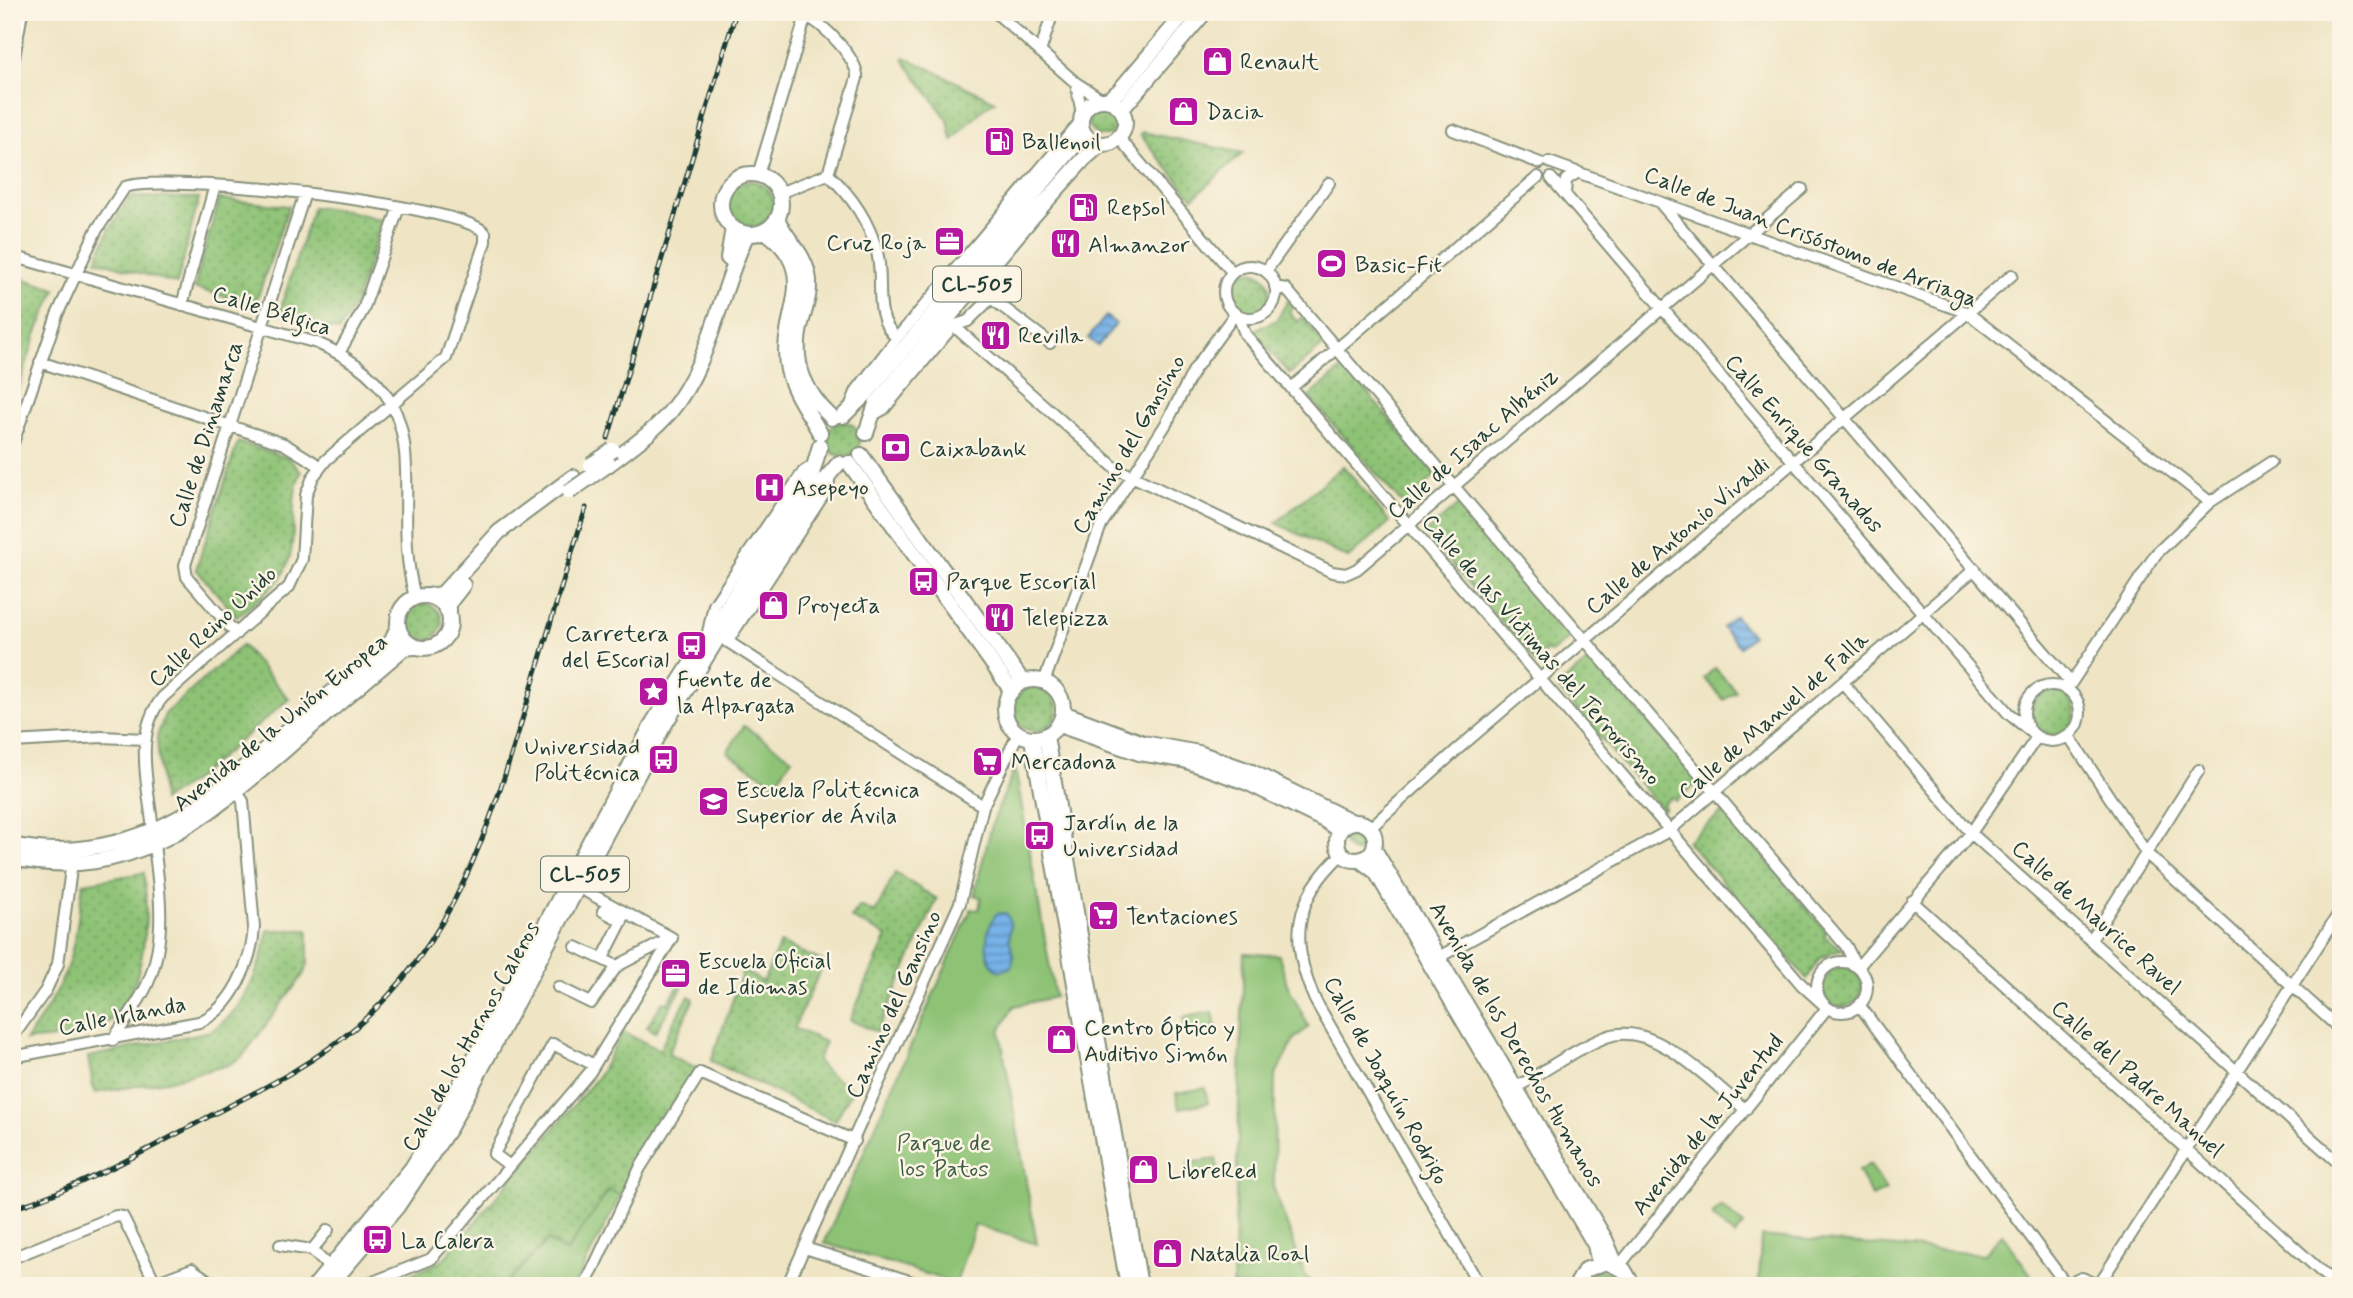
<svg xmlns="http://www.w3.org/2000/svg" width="2353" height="1298" font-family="Mynerve,sans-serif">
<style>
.grass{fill:url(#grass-dots);stroke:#568055;stroke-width:2}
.park{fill:#8ec376;stroke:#568055;stroke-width:2}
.water{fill:url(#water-rules);stroke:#4b788e;stroke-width:2}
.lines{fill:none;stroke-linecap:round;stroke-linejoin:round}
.minor-casing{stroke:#87917c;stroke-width:14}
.major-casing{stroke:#87917c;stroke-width:18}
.minor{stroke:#fff;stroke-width:10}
.major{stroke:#fff;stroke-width:14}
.rail-casing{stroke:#1f3d34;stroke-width:5}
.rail{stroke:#fcf5e5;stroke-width:2.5;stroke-dasharray:8;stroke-linecap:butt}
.major-bridge-casing{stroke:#87917c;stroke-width:18;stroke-linecap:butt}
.major-bridge{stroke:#fff;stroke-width:14}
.labels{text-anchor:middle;stroke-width:5;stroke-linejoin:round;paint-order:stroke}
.shield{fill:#fcf5e5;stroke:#617469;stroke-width:2}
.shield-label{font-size:21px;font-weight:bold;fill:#1f3d34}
.poi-label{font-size:23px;fill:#1f3d34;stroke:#fcf5e5;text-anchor:start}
.street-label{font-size:23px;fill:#1f3d34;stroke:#fcf5e5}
.park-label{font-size:23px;fill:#3b5e44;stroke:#fcf5e5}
</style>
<defs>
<pattern id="grass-dots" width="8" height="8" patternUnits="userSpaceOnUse" patternTransform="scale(1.75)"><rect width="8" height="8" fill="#8ec376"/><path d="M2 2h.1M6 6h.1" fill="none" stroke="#73a062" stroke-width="1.8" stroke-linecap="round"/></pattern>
<pattern id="water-rules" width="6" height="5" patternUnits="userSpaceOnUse" patternTransform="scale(1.75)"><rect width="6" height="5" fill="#77b2e8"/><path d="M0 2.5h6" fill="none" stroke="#6192bd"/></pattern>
</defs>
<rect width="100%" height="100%" fill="#fcf5e5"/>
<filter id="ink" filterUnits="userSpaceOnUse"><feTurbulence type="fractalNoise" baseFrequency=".0143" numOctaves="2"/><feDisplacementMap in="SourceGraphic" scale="14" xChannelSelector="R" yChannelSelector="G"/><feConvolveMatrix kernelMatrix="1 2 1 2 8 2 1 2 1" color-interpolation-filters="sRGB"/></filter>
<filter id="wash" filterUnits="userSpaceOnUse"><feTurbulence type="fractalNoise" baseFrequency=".00686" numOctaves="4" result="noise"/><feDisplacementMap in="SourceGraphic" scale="28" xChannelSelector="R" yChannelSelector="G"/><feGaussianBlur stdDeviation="1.57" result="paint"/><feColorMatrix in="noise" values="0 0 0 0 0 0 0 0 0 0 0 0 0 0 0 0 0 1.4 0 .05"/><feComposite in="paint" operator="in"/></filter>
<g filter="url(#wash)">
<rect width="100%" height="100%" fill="#efe5c5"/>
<path class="grass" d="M905 57 995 101 983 109 952 141 948 120 903 59Z
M1088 121a15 15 0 1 1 30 0a15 15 0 1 1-30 0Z
M1142 132 1243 153 1193 198 1140 135Z
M727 204a23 23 0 1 1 46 0a23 23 0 1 1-46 0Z
M130 197 199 198 177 284 96 260 110 228Z
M219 199 289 206 255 305 194 288Z
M313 207 344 210 383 220 355 304 339 331 279 313Z
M1228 292a21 21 0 1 1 42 0a21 21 0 1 1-42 0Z
M12 275 56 289 37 332 12 408Z
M1288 300 1294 307 1289 311 1297 322 1303 317 1324 345 1290 374 1252 331 1277 320Z
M1345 366 1441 481 1435 476 1422 488 1426 493 1407 509 1309 397Z
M826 439a17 17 0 1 1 34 0a17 17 0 1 1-34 0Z
M238 442 289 458 301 472C286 505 302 546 281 577 270 592 251 605 237 617L196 569Z
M1343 466 1390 522 1348 558 1276 523Z
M1461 503 1573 635 1551 653 1547 650 1538 658 1540 662 1537 664 1425 533Z
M406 622a18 18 0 1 1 36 0a18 18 0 1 1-36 0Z
M242 645 289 699 194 780 162 801 157 737 165 714Z
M1593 657 1698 782 1675 801 1672 797 1663 804 1665 808 1662 810 1557 687Z
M1013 709a22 22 0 1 1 44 0a22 22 0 1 1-44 0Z
M2031 713a22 22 0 1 1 44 0a22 22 0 1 1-44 0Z
M1724 811 1827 932 1824 936 1842 949 1819 959 1807 979 1687 841Z
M1344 840a12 12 0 1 1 24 0a12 12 0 1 1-24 0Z
M144 873C149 919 147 1008 95 1030 75 1039 46 1038 25 1041 70 980 73 957 83 883Z
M895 873 937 899 877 1032 850 1020 887 936 851 918 860 906 875 913Z
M268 930H308V964L303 975 242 1057 228 1065 166 1081 94 1093 88 1057 211 1031C246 1009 260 969 268 930Z
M780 943 824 962 794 1028 825 1042 817 1061 828 1073 853 1089 835 1121 711 1061 743 971 763 982Z
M1822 987a20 20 0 1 1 40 0a20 20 0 1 1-40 0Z
M682 981 685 983 655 1032 647 1027 663 1001 667 1004Z
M689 996 694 999 668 1054 697 1068 640 1155 621 1195 609 1191 566 1252 548 1240 504 1286H382L442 1261 597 1078 623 1032 660 1050 672 1024Z
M1599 1270 1611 1273 1621 1286H1582L1586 1277Z"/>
<path class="park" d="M1715 668 1736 691 1724 700 1704 678Z
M744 726 792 758 775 784 727 752Z
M1015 767 1055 997 1014 1006 1000 1031 1037 1244 975 1225 956 1283 824 1243 971 909 979 910 981 897 974 895 992 824Z
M1244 953 1279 955 1287 984 1309 1027 1295 1038 1275 1076 1274 1189 1306 1277 1317 1286H1233Z
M1213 1012 1216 1028 1186 1033 1183 1017Z
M1205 1088 1208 1103 1179 1108 1176 1093Z
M1216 1159 1219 1172 1191 1177 1188 1163Z
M1870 1164 1886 1190 1872 1197 1858 1171Z
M609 1190 621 1195 574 1286H504L548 1240 566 1252Z
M1721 1206 1744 1225 1734 1236 1712 1216Z
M2002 1234 2039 1286H1860L1861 1279H1853L1852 1286 1759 1282 1761 1236 1984 1254Z"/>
<path class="water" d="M1106 316 1116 324 1098 346 1088 338Z
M1735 616 1752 636 1740 647 1722 627Z
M1006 913C1014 924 1008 930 1010 941 1012 952 1017 956 1010 968L999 971C981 960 985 929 996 914Z"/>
</g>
<g filter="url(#ink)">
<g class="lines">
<defs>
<path id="minor" d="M995 12 1076 83 1101 99
M1040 52 1053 12
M12 69 22 12
M1076 83 1082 114
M1453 130 1540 163
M1119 138 1232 272
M1549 162 1968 313 2210 502
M828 174C852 196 869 221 877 252 885 282 871 316 897 338
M758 175 807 12
M1551 178 2008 713 2030 731
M779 193 828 174 857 78C859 60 822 22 806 16
M1565 194 1566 180 1578 172
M1661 204 2071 683
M12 256 317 343C450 400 386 492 415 597
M1224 292a26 26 0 1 1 52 0a26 26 0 1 1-52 0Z
M1266 271 1329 183
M1275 287 1286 289 1337 349 1846 946 1856 966
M182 305 215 185
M1238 315 1245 334 1802 985 1823 1004
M947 320 1115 468 1332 572 1346 574 1357 569 1802 189
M339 353 363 310 399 207
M40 362 284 444 320 466
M1291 388 1538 177
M850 407 857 390 897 338 1081 121
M870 417 884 409 953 326 968 321 991 298 1050 343
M12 446 57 315 96 231 125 187C164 173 463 204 485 233V242L446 358 326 460 313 477 306 495 302 559 289 587 163 697C132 733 149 788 153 831
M708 632 714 605 803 472 817 463
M236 634 187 577 185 565 305 193
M719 636 983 806
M727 642 828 488 830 474
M1044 682 1101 525 1166 424 1194 370 1235 314
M1843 683 1971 833 2341 1165
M2024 713a28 28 0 1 1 56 0a28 28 0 1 1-56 0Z
M2068 688 2156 554 2210 502 2271 462
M2069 736 2147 854 2341 1030
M12 742 102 737 145 739
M1370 828 1459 748 2012 275
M1342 854C1293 899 1289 941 1315 1000L1480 1286
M1912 901 2337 1286
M2091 940 2199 770
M576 947 617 966 669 939
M1439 957 1670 830 1975 569
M603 958 622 921 603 911
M1817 987a25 25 0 1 1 50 0a25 25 0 1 1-50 0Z
M1858 967 1971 833 2037 737
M558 987 591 1003 617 966
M1860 1006 2065 1283
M12 1038 46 990 58 964 72 862
M113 1040C124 1022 138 1004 147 985 167 941 160 891 154 845
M12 1057 199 1022C232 1009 252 961 254 927L243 801 236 791
M1517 1087C1545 1071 1575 1049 1606 1037 1654 1019 1710 1082 1746 1110
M510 1166 494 1154 553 1044 594 1065
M280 1245 312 1250 330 1268
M805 1248 925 1286
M312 1250 328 1230
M12 1258 116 1216 123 1217 155 1282
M1619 1266 1827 1008
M2099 1284 2341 910
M146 1286 192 1269 216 1286
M363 1286 431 1259 590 1072 672 938 578 887
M585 1286 640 1168 700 1073 855 1141
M787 1286 960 903 983 806 1018 734
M2062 1286 2082 1278 2101 1286"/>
<path id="major" d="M1081 122a22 22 0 1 1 44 0a22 22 0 1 1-44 0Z
M1107 100 1118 92 1186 12
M1122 109 1205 12
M721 204a30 30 0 1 1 60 0a30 30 0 1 1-60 0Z
M777 219C787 241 806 254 809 280 810 297 804 311 800 327 792 364 805 393 832 418
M765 231C826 275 776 316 788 370 793 392 809 413 820 433
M728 258 733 228
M843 416 865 395 1074 146 1082 130
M866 433 876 404 1034 215 1083 160 1101 144
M861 455 1023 682
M849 463 1012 691
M609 464C630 448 653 432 670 412 712 361 719 292 747 234
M398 622a26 26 0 1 1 52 0a26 26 0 1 1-52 0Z
M429 596 442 594 499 532 573 477
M449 614V603L463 585
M1005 709a29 29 0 1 1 58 0a29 29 0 1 1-58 0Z
M1063 713 1143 743 1199 753 1252 772 1353 822
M1059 725 1139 753 1184 760 1248 783 1326 821 1340 831
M1046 736 1140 1286
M1032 739 1128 1286
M1337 841a19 19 0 1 1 38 0a19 19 0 1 1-38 0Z
M12 845C81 860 157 839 211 796L392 641 398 626
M1374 849 1605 1239 1616 1265
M12 858C135 884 210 815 295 741 331 709 368 679 404 648L414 647
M1360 860 1376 872 1595 1245 1599 1263
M315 1286 412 1168 440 1122 654 721 811 477 820 446
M329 1286 397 1207 450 1127 663 727 719 636 821 484 839 463
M1576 1286 1585 1270 1606 1262 1624 1270 1633 1286"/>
</defs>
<use href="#minor" class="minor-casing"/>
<use href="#major" class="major-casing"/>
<use href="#minor" class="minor"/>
<use href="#major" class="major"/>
<defs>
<path id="rail" d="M608 438 736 12
M12 1209C81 1187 145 1151 208 1117 260 1090 312 1065 356 1027 453 944 490 827 525 710 545 642 564 575 586 508"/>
</defs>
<use href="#rail" class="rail-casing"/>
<use href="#rail" class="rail"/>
<defs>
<path id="major-bridge" d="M591 465 613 450
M569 492 609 464"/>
</defs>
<use href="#major-bridge" class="major-bridge-casing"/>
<use href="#major-bridge" class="major-bridge"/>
</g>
</g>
<defs>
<symbol id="shop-square" viewBox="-11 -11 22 22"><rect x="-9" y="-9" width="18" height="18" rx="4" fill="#b5179e" stroke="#fcf5e5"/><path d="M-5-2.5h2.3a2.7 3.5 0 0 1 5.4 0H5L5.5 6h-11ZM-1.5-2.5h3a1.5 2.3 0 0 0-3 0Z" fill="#fff"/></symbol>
<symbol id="fuel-square" viewBox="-11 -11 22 22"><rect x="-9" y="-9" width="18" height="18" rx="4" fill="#b5179e" stroke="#fcf5e5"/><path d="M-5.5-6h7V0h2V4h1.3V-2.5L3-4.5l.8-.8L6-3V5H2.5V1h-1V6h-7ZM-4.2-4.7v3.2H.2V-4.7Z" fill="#fff"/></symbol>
<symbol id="office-square" viewBox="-11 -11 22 22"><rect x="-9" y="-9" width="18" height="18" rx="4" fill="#b5179e" stroke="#fcf5e5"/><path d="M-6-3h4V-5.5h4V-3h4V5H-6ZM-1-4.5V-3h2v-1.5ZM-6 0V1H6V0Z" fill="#fff"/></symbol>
<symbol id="restaurant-square" viewBox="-11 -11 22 22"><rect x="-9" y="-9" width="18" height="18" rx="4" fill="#b5179e" stroke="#fcf5e5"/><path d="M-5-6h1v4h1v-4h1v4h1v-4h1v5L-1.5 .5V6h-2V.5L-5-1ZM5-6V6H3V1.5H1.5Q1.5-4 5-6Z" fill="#fff"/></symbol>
<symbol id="stadium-square" viewBox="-11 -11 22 22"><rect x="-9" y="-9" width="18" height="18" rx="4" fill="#b5179e" stroke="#fcf5e5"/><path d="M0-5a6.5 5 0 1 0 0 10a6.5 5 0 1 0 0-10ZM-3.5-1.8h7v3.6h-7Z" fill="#fff"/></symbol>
<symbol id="bank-square" viewBox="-11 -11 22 22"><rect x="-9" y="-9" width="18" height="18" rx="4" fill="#b5179e" stroke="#fcf5e5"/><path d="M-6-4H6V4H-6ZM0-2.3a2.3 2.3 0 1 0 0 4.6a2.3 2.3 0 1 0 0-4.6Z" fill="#fff"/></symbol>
<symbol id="hospital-square" viewBox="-11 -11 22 22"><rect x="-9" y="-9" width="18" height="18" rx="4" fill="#b5179e" stroke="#fcf5e5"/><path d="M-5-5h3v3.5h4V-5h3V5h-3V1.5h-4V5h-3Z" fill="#fff"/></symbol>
<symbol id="bus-square" viewBox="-11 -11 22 22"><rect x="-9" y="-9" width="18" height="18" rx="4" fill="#b5179e" stroke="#fcf5e5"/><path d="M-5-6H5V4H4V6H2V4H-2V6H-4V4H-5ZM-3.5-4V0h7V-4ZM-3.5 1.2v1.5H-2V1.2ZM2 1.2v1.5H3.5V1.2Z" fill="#fff"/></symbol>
<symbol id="sight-square" viewBox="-11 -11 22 22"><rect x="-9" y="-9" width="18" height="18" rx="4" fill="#b5179e" stroke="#fcf5e5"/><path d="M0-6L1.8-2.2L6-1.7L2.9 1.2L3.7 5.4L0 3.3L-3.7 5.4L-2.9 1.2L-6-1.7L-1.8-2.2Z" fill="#fff"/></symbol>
<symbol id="supermarket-square" viewBox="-11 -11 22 22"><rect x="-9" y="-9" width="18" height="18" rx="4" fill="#b5179e" stroke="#fcf5e5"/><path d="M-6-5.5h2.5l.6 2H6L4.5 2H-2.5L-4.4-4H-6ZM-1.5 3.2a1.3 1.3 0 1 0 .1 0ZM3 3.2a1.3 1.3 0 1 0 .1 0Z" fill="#fff"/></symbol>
<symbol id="university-square" viewBox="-11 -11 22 22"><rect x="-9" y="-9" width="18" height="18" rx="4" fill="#b5179e" stroke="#fcf5e5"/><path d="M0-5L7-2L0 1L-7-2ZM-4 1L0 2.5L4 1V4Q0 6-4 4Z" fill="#fff"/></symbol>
</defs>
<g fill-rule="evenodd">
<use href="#shop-square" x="1200" y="44" width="35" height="35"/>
<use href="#shop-square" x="1166" y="94" width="35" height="35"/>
<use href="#fuel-square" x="982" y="124" width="35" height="35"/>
<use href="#fuel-square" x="1066" y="190" width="35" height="35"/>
<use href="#office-square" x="932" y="224" width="35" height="35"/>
<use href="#restaurant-square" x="1048" y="226" width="35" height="35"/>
<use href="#stadium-square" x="1314" y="246" width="35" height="35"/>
<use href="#restaurant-square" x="978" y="318" width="35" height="35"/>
<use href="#bank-square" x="878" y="430" width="35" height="35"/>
<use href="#hospital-square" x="752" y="470" width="35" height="35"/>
<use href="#bus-square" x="906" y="564" width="35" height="35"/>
<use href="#shop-square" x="756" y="588" width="35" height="35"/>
<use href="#restaurant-square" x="982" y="600" width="35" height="35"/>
<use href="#bus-square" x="674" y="628" width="35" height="35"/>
<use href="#sight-square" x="636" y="674" width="35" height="35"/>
<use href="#bus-square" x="646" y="742" width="35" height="35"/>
<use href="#supermarket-square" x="970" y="744" width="35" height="35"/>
<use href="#university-square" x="696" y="784" width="35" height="35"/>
<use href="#bus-square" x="1022" y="818" width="35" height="35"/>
<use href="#supermarket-square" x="1086" y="898" width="35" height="35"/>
<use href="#office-square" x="658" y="956" width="35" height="35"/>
<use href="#shop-square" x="1044" y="1022" width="35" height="35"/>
<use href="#shop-square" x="1126" y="1152" width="35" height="35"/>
<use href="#bus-square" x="360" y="1222" width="35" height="35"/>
<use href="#shop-square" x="1150" y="1236" width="35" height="35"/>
</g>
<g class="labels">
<g class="shield">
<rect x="933" y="266.5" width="88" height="35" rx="5"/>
<rect x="541" y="856.5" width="88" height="35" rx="5"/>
</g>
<g class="shield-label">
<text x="977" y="291">CL-505</text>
<text x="585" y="881">CL-505</text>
</g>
<g class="poi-label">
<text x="1240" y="69">Renault</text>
<text x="1206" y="119">Dacia</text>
<text x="1022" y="149">Ballenoil</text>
<text x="1107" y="215">Repsol</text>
<text x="926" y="250" text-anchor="end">Cruz Roja</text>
<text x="1088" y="252">Almanzor</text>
<text x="1355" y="272">Basic-Fit</text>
<text x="1018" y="343">Revilla</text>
<text x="919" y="456">Caixabank</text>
<text x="792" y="495">Asepeyo</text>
<text x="946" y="589">Parque Escorial</text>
<text x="797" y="613">Proyecta</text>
<text x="1022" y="625">Telepizza</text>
<text x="669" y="641" text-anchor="end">Carretera<tspan x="669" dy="26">del Escorial</tspan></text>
<text x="677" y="687">Fuente de<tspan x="677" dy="26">la Alpargata</tspan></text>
<text x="640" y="754" text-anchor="end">Universidad<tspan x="640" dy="26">Politécnica</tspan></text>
<text x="1011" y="769">Mercadona</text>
<text x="736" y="797">Escuela Politécnica<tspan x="736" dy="26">Superior de Ávila</tspan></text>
<text x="1063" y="830">Jardín de la<tspan x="1063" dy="26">Universidad</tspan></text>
<text x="1126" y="924">Tentaciones</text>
<text x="698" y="968">Escuela Oficial<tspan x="698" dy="26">de Idiomas</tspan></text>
<text x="1084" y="1035">Centro Óptico y<tspan x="1084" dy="26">Auditivo Simón</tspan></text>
<text x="1167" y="1178">LibreRed</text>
<text x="401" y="1248">La Calera</text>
<text x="1190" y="1261">Natalia Roal</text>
</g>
<g class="street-label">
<text transform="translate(1811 236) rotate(21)" y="8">Calle de Juan Crisóstomo de Arriaga</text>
<text transform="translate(272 310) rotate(17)" y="8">Calle Bélgica</text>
<text transform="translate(205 434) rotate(-72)" y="8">Calle de Dinamarca</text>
<text transform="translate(1472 443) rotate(-41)" y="8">Calle de Isaac Albéniz</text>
<text transform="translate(1805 443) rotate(49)" y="8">Calle Enrique Granados</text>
<text transform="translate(1128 444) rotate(-60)" y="8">Camino del Gansino</text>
<text transform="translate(1677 535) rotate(-40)" y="8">Calle de Antonio Vivaldi</text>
<text transform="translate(212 626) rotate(-43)" y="8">Calle Reino Unido</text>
<text transform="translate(1542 649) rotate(49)" y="8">Calle de las Víctimas del Terrorismo</text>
<text transform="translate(1773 715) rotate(-41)" y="8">Calle de Manuel de Falla</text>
<text transform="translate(280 722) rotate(-39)" y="8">Avenida de la Unión Europea</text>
<text transform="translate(2097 917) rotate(42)" y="8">Calle de Maurice Ravel</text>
<text transform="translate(893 1004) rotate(-66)" y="8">Camino del Gansino</text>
<text transform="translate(122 1015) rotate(-11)" y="8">Calle Irlanda</text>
<text transform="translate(470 1036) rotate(-61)" y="8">Calle de los Hornos Caleros</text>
<text transform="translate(1517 1044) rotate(60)" y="8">Avenida de los Derechos Humanos</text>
<text transform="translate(2138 1078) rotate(42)" y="8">Calle del Padre Manuel</text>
<text transform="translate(1387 1080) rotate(61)" y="8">Calle de Joaquín Rodrigo</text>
<text transform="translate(1707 1124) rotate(-51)" y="8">Avenida de la Juventud</text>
</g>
<g class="park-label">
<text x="944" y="1150">Parque de<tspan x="944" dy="26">los Patos</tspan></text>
</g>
</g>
<rect width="2353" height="1298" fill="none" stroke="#fcf5e5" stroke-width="42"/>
</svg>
